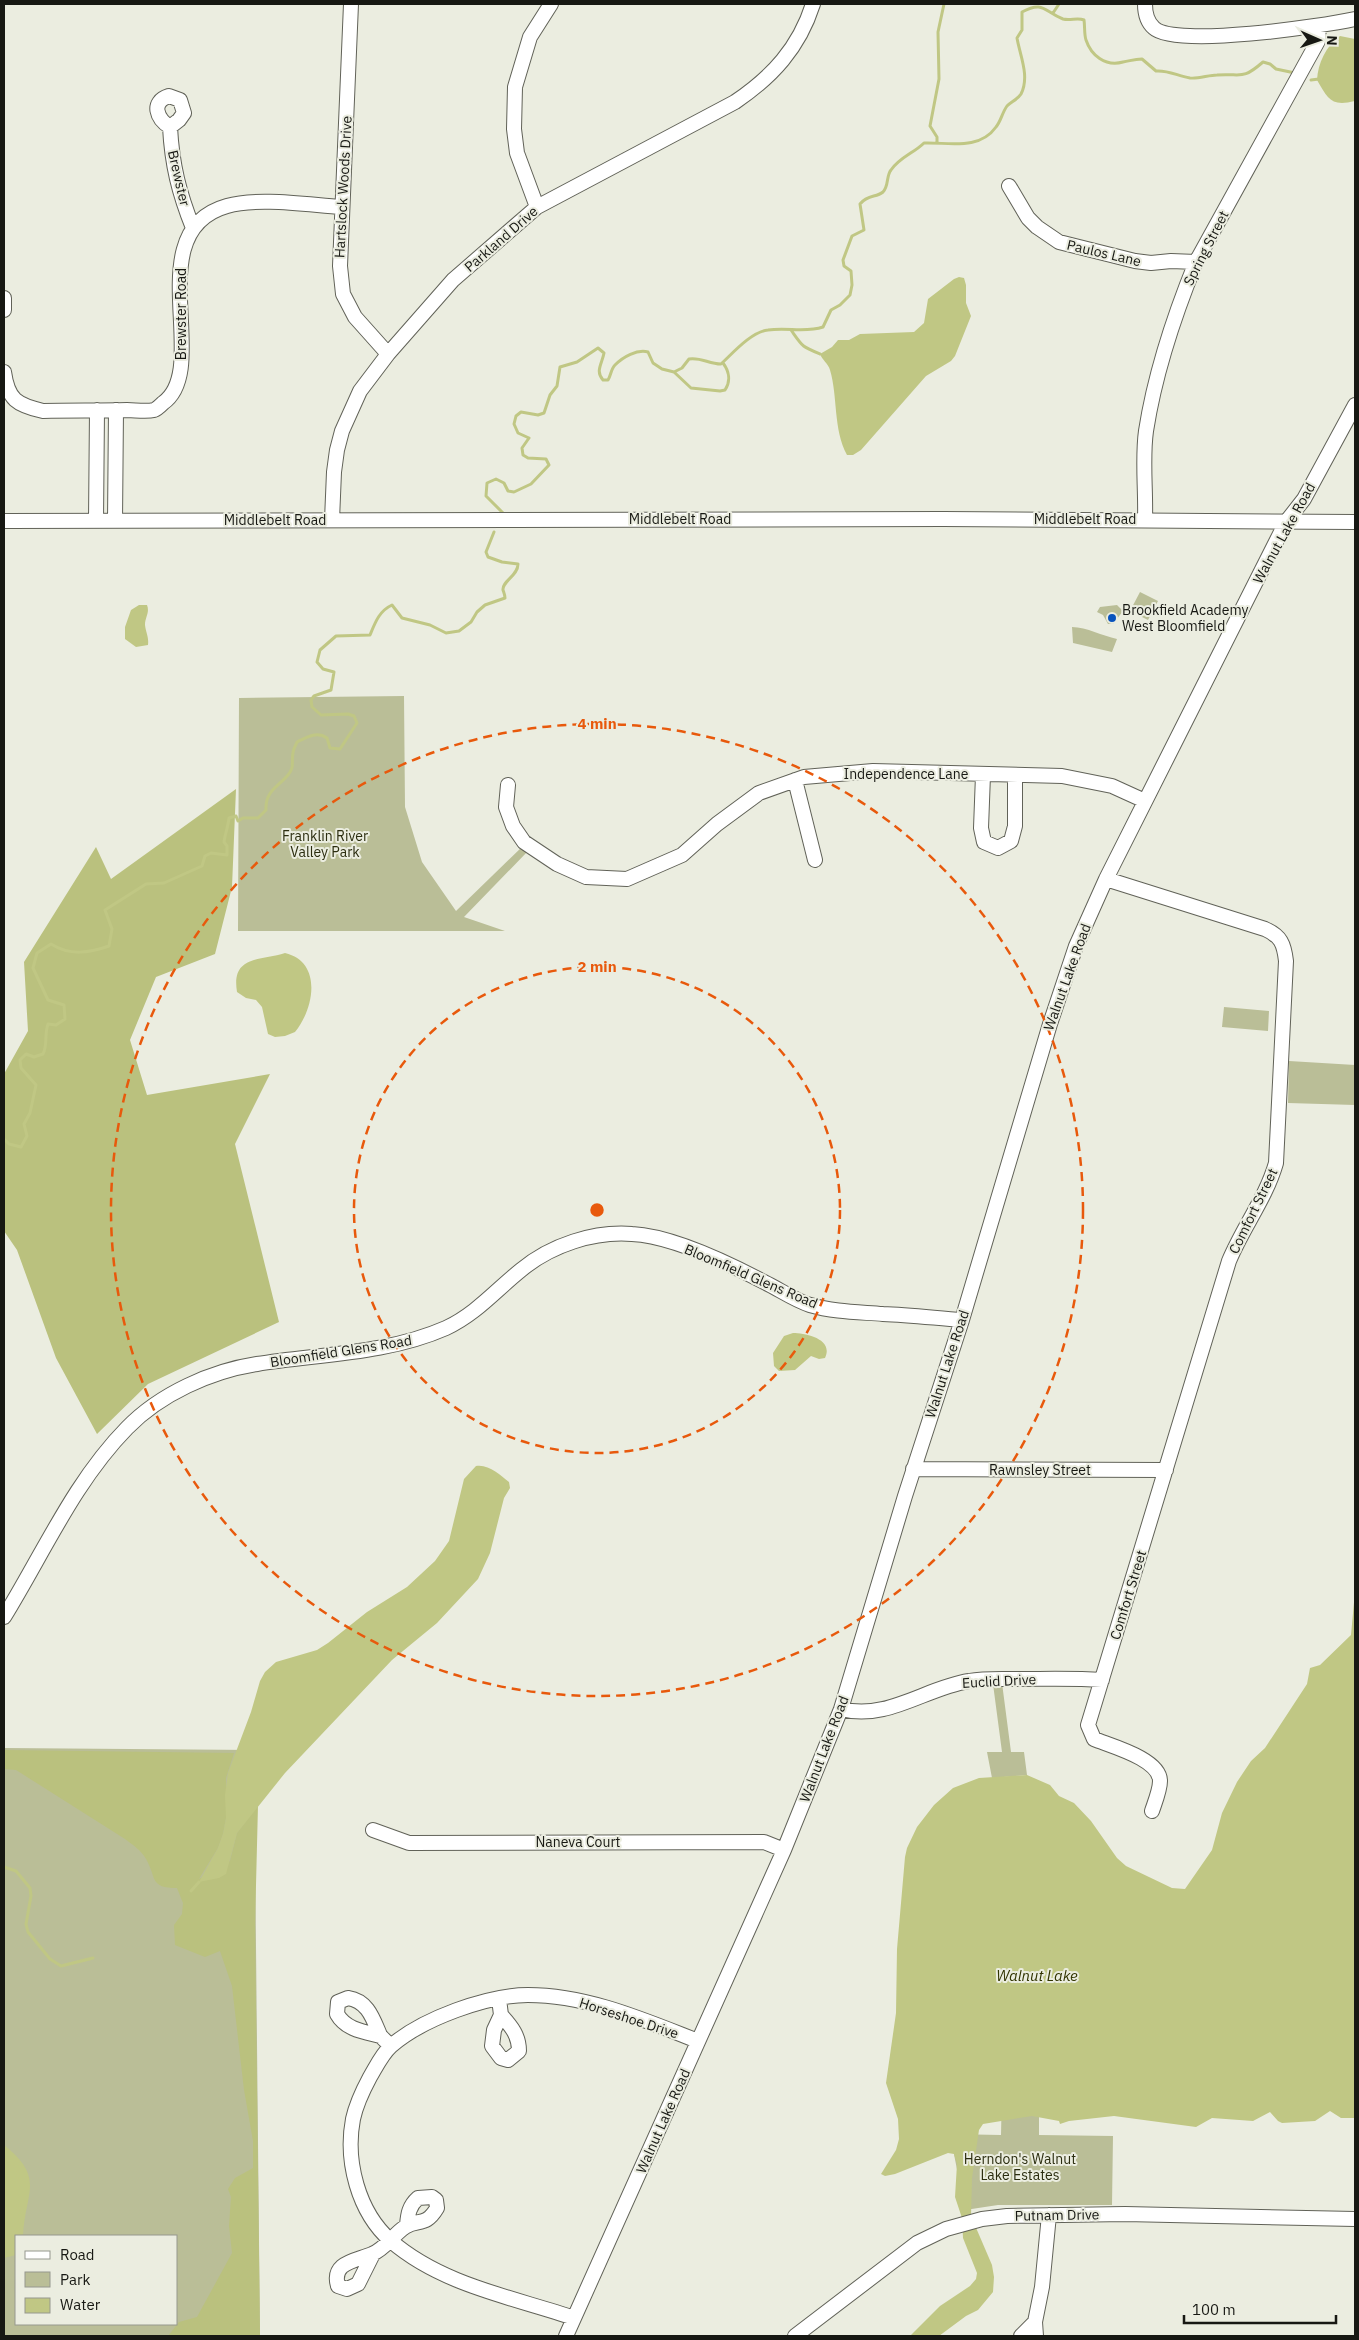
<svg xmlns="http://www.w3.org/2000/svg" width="1359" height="2340" font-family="'IBM Plex Sans',sans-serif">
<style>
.green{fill:#babe97;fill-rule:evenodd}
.forest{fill:#bac17e}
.water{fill:#c0c784}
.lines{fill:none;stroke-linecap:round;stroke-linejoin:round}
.stream{stroke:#c0c784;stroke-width:3}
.minor-casing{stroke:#616258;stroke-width:16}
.minor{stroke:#fff;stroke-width:14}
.ring{fill:none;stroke:#e8590c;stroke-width:2.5;stroke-dasharray:9 6}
.poi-dot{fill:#0853bd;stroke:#ebede0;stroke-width:2}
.labels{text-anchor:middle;stroke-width:4;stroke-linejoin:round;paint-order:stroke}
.street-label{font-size:14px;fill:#171813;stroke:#ebede0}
.poi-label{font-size:14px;fill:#171813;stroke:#ebede0;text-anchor:start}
.park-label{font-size:14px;fill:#2b2d0f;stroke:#ebede0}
.water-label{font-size:15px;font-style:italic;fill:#313400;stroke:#ebede0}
.centre{fill:#e8590c;stroke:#ebede0;stroke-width:2.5}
.ring-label{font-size:15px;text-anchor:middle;font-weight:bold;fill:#e8590c;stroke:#ebede0;stroke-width:4;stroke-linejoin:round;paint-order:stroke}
</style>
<rect width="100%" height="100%" fill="#ebede0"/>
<path class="green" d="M1140 592 1158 601 1148 620 1130 611Z
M1117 605 1123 611 1113 624H1108L1103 615 1097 612 1100 607Z
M1072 627C1087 627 1102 636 1117 639L1112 652 1073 643Z
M404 696 405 807 422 862 456 911 523 846 528 851 464 917 505 931H238L239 698Z
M1224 1007 1269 1011 1268 1031 1222 1027Z
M1289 1061 1355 1065V1105L1288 1103Z
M1002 1683 1011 1752H1024L1027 1775 992 1778 987 1752H1002L993 1684Z
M4 1748 254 1750 260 2336H4ZM16 2236H176V2324H16Z
M1002 2088 1039 2089V2135L1113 2136 1112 2205H998L965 2210 950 2134 1001 2135Z"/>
<path class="forest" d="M236 789 232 887 215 954 156 977 130 1040 147 1095 270 1074 235 1144 279 1322 148 1384 97 1434 56 1358 17 1250 4 1231V1074L28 1031 24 962 96 847 111 879Z
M4 1750 234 1753 226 1778V1818L223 1834 218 1848 199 1879 230 1861 237 1833 258 1805 255 1925 260 2336H168L179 2322 197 2317 232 2253 229 2226 231 2197 228 2189 235 2178 253 2168V2141L244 2090 232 1986 220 1951 205 1957 175 1945 174 1925 182 1914 183 1903 177 1888C149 1888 157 1878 146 1859 141 1850 133 1845 125 1839L16 1770 4 1769Z"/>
<path class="water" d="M1340 36 1355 39V101C1331 107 1328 99 1317 80 1318 63 1326 46 1340 36Z
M959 277 964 278 966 285V303L971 316 955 356 951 361 926 376 861 450 853 455H847C833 429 838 397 830 370 828 363 822 360 820 354L832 347 838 340H849L860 334 914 332 924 323 928 299 954 279Z
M139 605H147C150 613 145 617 145 625 146 633 149 637 148 645L136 647 125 639V627L131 610Z
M285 953C323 962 314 1009 295 1032L285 1036 275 1037 268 1034 262 1007 256 1000 246 998 237 992C231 955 260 961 285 953Z
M793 1333C806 1333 834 1339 825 1358L819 1359 811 1356 795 1370 779 1371 774 1366 773 1353 784 1336Z
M476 1466C489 1464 500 1475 509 1482L510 1488 504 1498 490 1553 478 1579 437 1623 392 1660 285 1773 237 1833 226 1874 219 1878 199 1882 218 1848 223 1834 226 1818 225 1795 228 1773 251 1712 260 1681 265 1672 276 1662 317 1650 328 1643 367 1612 407 1587 435 1561 449 1541 464 1479Z
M1355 1591V2118H1341L1330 2111 1315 2121 1282 2123 1278 2121 1270 2112 1253 2121 1212 2118 1196 2127 1114 2116 1069 2121 1060 2124 1059 2121 1032 2116 983 2124 979 2130 972 2178 971 2216 992 2265 994 2277 993 2292 978 2310 966 2316 939 2336H910L940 2306 970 2286 976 2279 977 2273 963 2238 962 2218 955 2197 957 2164 954 2154 948 2153 895 2174 885 2176 881 2174 896 2150 899 2139 898 2119 886 2083 896 2013 897 1949 905 1857 907 1848 917 1827 934 1805 953 1788 979 1778 1027 1775 1050 1785 1059 1796 1074 1803 1091 1821 1117 1858 1126 1866 1172 1888 1185 1889 1212 1850 1222 1813 1237 1782 1251 1761 1265 1748 1307 1684 1310 1668 1320 1665 1351 1635Z
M4 2145C46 2179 25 2191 23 2236H16V2255L4 2258Z"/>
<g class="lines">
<path class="stream" d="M1053 13 1059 4
M1311 80 1319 79
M937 143V137L930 126 939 79 938 32 944 4
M791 330C803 347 801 346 820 354
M674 372 691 388 720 391 725 390C731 381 729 371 723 363
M503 513 486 496 487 483 496 479 504 483 508 491 514 492 531 484 549 465 546 459 528 458 523 455 522 448 529 438 518 433 514 424 516 416 521 412 538 415 544 413 550 395 557 386 560 367 577 362 598 348 604 353C602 364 595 371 603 380H608C611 375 611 369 615 365 623 357 637 349 648 352L653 363 662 369 674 372 682 368 689 359C701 357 709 364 721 364 733 353 751 332 768 330 787 327 805 333 823 327L831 310 840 305 850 295 852 285 851 271 844 266 843 260 852 236 864 230 860 204C868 194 876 198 883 192 889 186 886 176 891 170 900 157 914 153 924 143 948 142 979 151 996 127 1001 121 1002 113 1007 106 1011 102 1018 99 1021 94 1030 76 1020 56 1017 38L1022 30V12C1044 0 1044 12 1063 19 1071 21 1077 17 1084 20 1085 26 1084 34 1086 40 1091 55 1105 67 1123 62 1130 61 1134 59 1142 59L1156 71C1169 70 1177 76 1190 78 1198 79 1209 75 1217 75 1242 73 1241 81 1263 62L1270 64 1276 69 1295 73
M4 1139 9 1144 21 1147 27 1136 24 1124 30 1113 36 1085 21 1068 20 1060 26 1054 34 1057 43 1054C48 1044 44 1035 48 1024L56 1025 65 1019 64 1005 48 1000 33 968 37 953 51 944C70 956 89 953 109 946L112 929 105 910 146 884 164 883 202 866 205 856 211 853 227 855V846L224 842C225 834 228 827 229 818L236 816 238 821 243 818H258L266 810C265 791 278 787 288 775 295 767 291 762 293 753 293 749 296 745 297 742 307 737 317 731 327 738L330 748 340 749 357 723 354 716 348 714 321 715 312 707 311 700 314 696 331 690 334 672 323 669 317 662 320 650 336 636 370 635C375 623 379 611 392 605L402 618 430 625 446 633 459 631 471 622 477 612 485 605 505 598C505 595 504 593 503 590 502 581 518 576 518 564L502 562 488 557 486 552 494 532
M4 1867 16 1871 30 1888 31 1896 26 1924 28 1932 50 1959 61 1966 93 1958
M191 1891 199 1882"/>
<defs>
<path id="minor" d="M351 4 340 266 343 294 355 317 388 354
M1145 4C1145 13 1147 22 1154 28 1175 48 1323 26 1355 19
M169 96 180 100 184 113 179 120 170 127C157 119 150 102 169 96Z
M170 127C172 165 179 193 193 228
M1009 186 1028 218 1037 227 1059 242 1135 261 1151 263 1171 261 1196 262
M537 207 517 153 514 129 515 87 530 37 551 4
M4 298V310
M4 372C8 400 17 405 43 411 71 410 99 411 127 410 135 410 146 412 154 410 157 409 161 405 163 403 213 368 137 231 227 206 258 197 309 205 341 207
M1145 519C1146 490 1142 459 1146 431 1155 373 1174 316 1196 262L1318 41 1319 26
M332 520 334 472 337 450 342 431 360 391 388 354 453 280 537 207 735 102C772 77 799 48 813 4
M4 521 943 519 1355 522
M96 521 97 410
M115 521 116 410
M983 775 981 828 984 842 998 848 1011 841 1015 826V776
M795 780 815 860
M508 785 506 807 513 826 524 842 557 864 586 877 627 879 682 855 717 824 759 793 804 777 873 771 1062 776 1112 786 1145 801
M1106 879 1265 929C1281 936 1284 944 1286 961L1276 1163C1266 1198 1243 1227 1229 1261L1088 1725 1094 1739C1111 1746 1160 1759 1160 1781 1160 1790 1155 1802 1152 1811
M913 1469 1166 1470
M4 1617C43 1554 74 1482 127 1428 160 1394 211 1371 257 1364 320 1354 387 1354 446 1328 476 1314 496 1290 521 1270 551 1245 594 1231 632 1234 673 1236 728 1263 764 1282 779 1289 794 1300 810 1305 834 1312 858 1312 883 1314 909 1315 935 1318 962 1320
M841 1709C887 1721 925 1688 969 1681 985 1678 1002 1679 1018 1679 1046 1679 1074 1678 1102 1680
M373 1830 409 1843 764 1842 784 1850
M499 1999 501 2015 494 2030 492 2046 501 2058 508 2060 519 2051C519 2036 512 2027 501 2015
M381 2036C365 2032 346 2030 337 2014L338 2002 348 1998C368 2001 373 2019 380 2035 383 2039 388 2043 391 2046
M373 2254 358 2284 347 2289 338 2286C331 2262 356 2261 372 2254 385 2249 394 2234 405 2227 418 2218 425 2228 437 2208L436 2200 432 2197 418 2198C409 2206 408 2214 407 2225
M574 2318C512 2297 442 2285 391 2241 358 2212 345 2161 353 2119 356 2105 363 2090 370 2077 376 2067 382 2054 391 2046 422 2019 487 1995 528 1995 587 1995 644 2020 698 2041
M566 2336 784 1850 841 1709 905 1496 962 1320 1050 1024 1076 946 1106 879 1286 522 1304 499 1355 405
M795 2336 917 2243 946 2229 982 2219 1007 2216 1125 2214 1355 2219
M1021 2336 1035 2322
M1036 2336 1035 2322 1042 2287 1049 2215"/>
</defs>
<use href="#minor" class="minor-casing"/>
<use href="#minor" class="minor"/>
</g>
<g class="ring">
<circle cx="597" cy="1210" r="243"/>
<circle cx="597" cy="1210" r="486"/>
</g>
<circle class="poi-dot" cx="1112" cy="618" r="5"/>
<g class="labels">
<g class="street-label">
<text transform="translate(179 178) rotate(77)" y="5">Brewster</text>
<text transform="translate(343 187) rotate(-87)" y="5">Hartslock Woods Drive</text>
<text transform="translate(501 239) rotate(-41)" y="5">Parkland Drive</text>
<text transform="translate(1206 248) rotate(-63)" y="5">Spring Street</text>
<text transform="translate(1104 253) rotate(13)" y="5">Paulos Lane</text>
<text transform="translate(181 314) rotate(-90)" y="5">Brewster Road</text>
<text x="680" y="524">Middlebelt Road</text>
<text x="1085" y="524">Middlebelt Road</text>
<text x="275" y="525">Middlebelt Road</text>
<text transform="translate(1284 533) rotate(-61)" y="5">Walnut Lake Road</text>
<text x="906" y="779">Independence Lane</text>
<text transform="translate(1067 977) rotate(-70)" y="5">Walnut Lake Road</text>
<text transform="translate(1253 1211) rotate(-64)" y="5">Comfort Street</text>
<text transform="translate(751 1276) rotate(23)" y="5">Bloomfield Glens Road</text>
<text transform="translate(341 1351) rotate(-9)" y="5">Bloomfield Glens Road</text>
<text transform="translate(947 1364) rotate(-72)" y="5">Walnut Lake Road</text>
<text x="1040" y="1475">Rawnsley Street</text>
<text transform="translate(1128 1595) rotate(-73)" y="5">Comfort Street</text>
<text transform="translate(999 1681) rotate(-3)" y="5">Euclid Drive</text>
<text transform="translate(824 1749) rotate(-69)" y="5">Walnut Lake Road</text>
<text x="578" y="1847">Naneva Court</text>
<text transform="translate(629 2018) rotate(18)" y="5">Horseshoe Drive</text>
<text transform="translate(663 2121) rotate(-66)" y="5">Walnut Lake Road</text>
<text transform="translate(1057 2215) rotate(-1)" y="5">Putnam Drive</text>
</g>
<g class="poi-label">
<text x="1122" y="615">Brookfield Academy<tspan x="1122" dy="16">West Bloomfield</tspan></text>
</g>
<g class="park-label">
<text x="325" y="841">Franklin River<tspan x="325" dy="16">Valley Park</tspan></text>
<text x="1020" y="2164">Herndon's Walnut<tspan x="1020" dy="16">Lake Estates</tspan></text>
</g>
<g class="water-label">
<text x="1037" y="1981">Walnut Lake</text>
</g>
</g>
<circle cx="597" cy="1210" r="8" class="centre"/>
<g class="ring-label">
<text x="597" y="729">4 min</text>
<text x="597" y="972">2 min</text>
</g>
<rect width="1359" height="2340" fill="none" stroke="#171813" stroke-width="10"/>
<rect x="15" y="2235" width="162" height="90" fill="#ebede0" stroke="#96988e"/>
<rect x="25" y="2251" width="25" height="8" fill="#ffffff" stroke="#96988e"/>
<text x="60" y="2260" font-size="15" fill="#171813">Road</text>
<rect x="25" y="2272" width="25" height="15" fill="#babe97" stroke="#96988e"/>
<text x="60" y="2285" font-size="15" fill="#171813">Park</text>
<rect x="25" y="2298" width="25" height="15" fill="#c0c784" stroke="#96988e"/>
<text x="60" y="2310" font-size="15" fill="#171813">Water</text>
<g transform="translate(1319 40) rotate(92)" stroke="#ebede0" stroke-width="4" paint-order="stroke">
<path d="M0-4L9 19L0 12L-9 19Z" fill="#171813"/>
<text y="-8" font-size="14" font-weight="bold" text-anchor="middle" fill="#171813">N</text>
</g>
<path d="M1184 2315v8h152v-8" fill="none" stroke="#171813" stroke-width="2.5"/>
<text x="1192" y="2315" font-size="15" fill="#171813" stroke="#ebede0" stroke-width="4" paint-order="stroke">100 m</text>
</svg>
